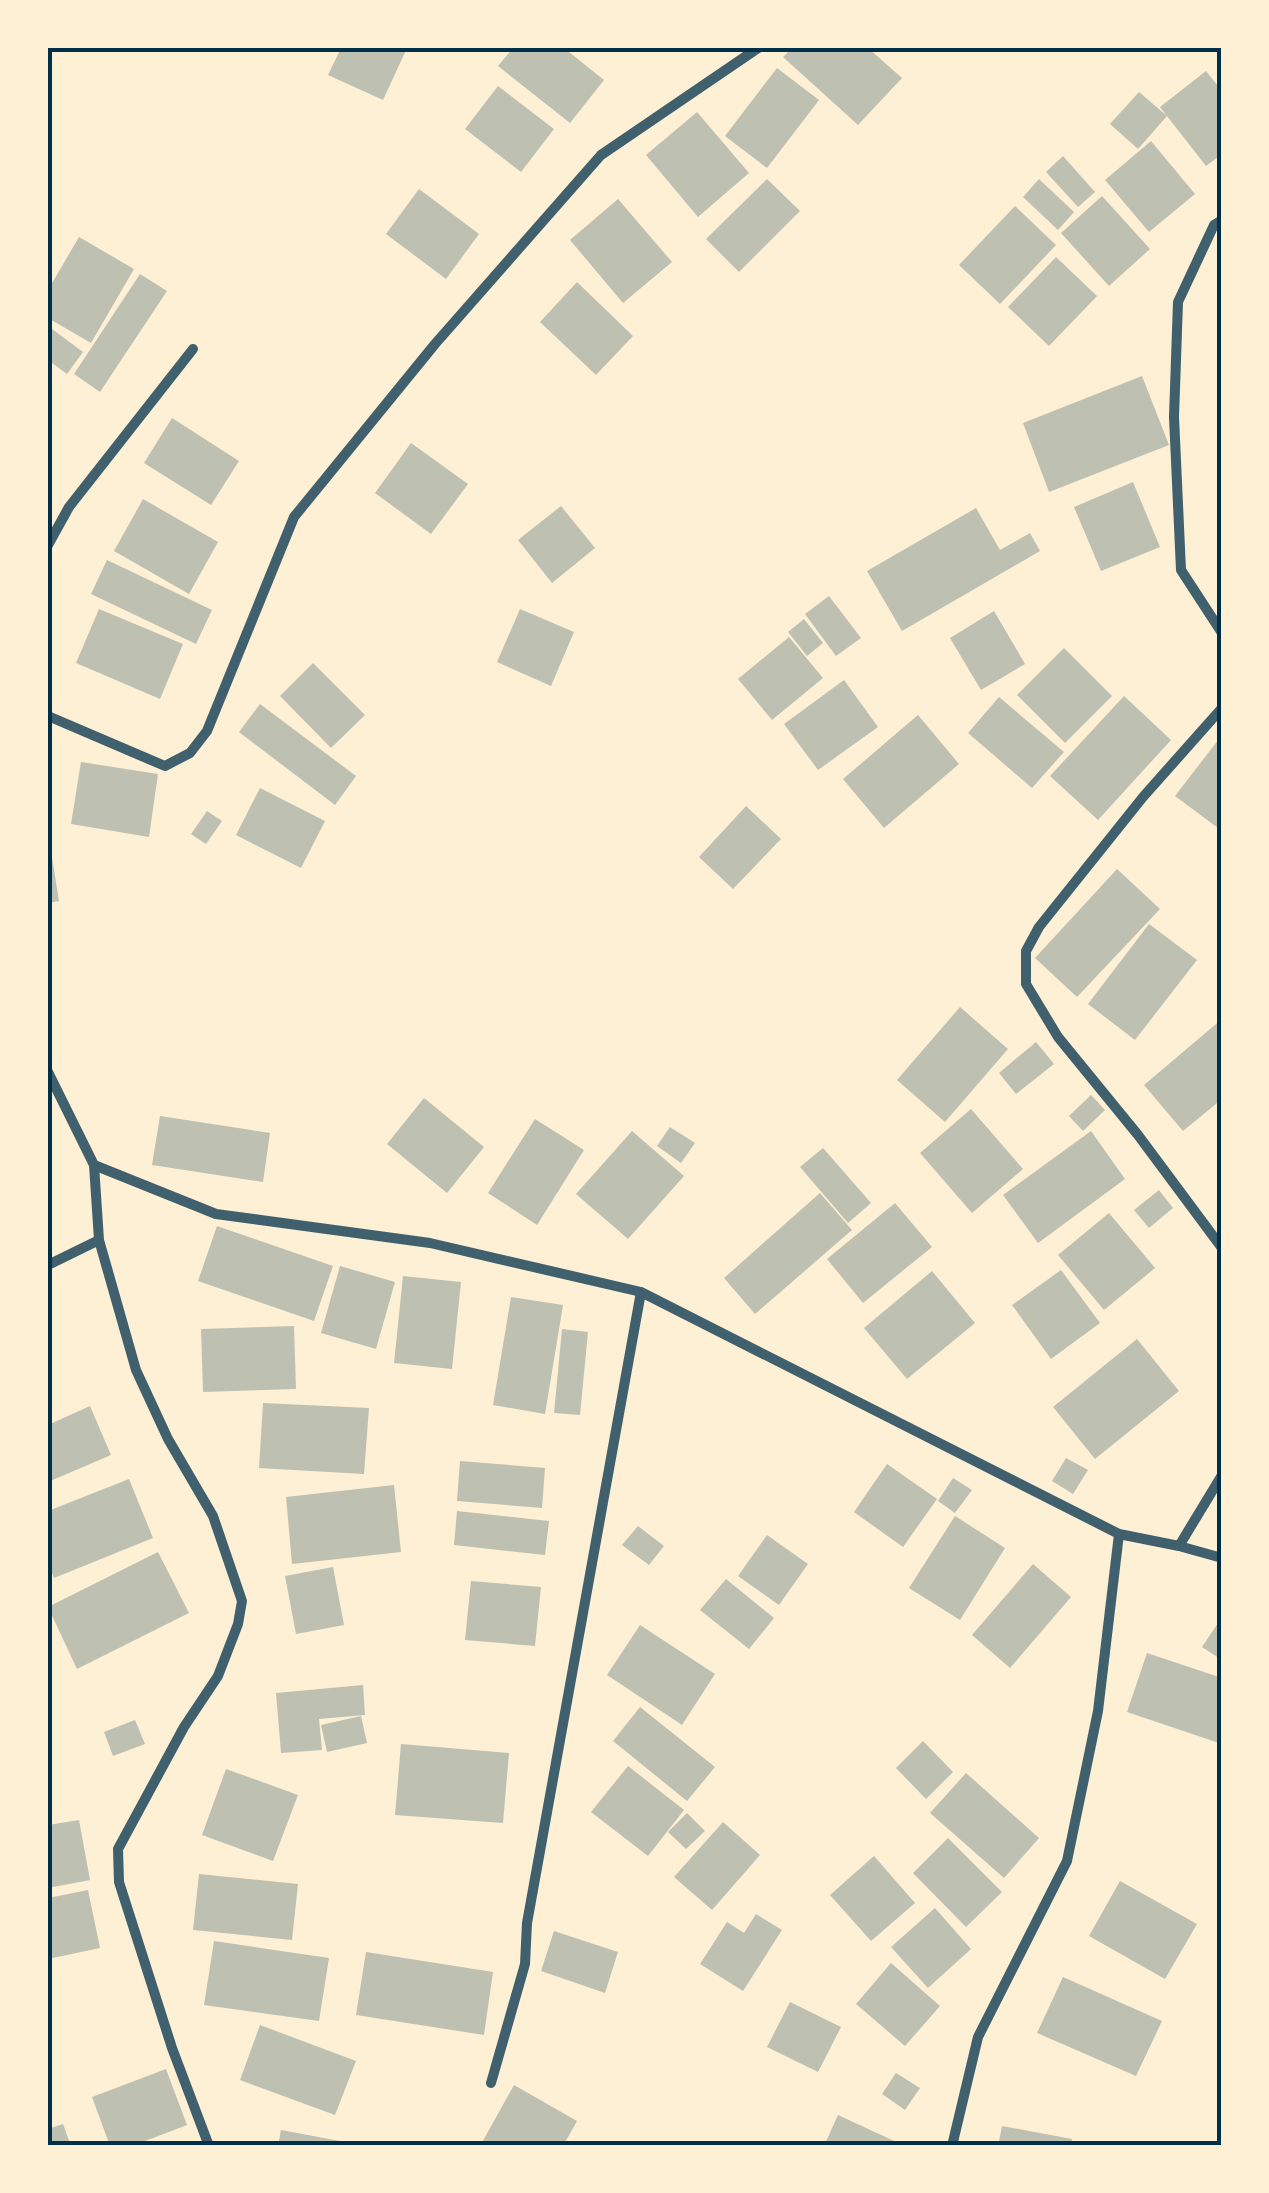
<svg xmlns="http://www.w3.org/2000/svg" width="1269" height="2193" font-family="'PT Sans',sans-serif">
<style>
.building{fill:#bec0b2}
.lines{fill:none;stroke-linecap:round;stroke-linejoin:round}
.minor{stroke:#3f606c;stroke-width:10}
.neatline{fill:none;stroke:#003049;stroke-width:4}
</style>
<rect width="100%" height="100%" fill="#fdf0d5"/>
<path class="building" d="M341 48H407L383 100 328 75Z
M513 48H564L604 80 570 123 498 66Z
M792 48H868L902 78 858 125 783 57Z
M777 68 819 100 767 168 725 136Z
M1206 71 1222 91V154L1206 166 1160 107Z
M498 86 554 129 521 172 465 129Z
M1139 92 1167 116 1138 149 1110 124Z
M697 112 749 173 698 217 646 155Z
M1151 141 1195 194 1149 232 1105 180Z
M1063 156 1095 192 1078 207 1046 172Z
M767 179 800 211 739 272 706 239Z
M1039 179 1074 212 1058 230 1023 197Z
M419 189 479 234 446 279 386 234Z
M1102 196 1150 249 1109 286 1061 233Z
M618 199 672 262 623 303 570 240Z
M1015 206 1056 245 1000 304 959 265Z
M79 237 134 269 91 343 48 318V290Z
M1056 257 1097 296 1049 346 1008 307Z
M140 274 167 291 100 392 74 374Z
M577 282 633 336 596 375 540 322Z
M48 326 83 352 67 374 48 360Z
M1142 376 1169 445 1049 492 1023 423Z
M172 418 239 461 211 505 144 463Z
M411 443 468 484 431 534 375 493Z
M1133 482 1160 547 1101 571 1074 507Z
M143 499 218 542 189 594 114 551Z
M561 506 595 548 552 583 518 540Z
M976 508 1000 550 1030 533 1040 551 902 631 867 571Z
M107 560 212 610 196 644 91 594Z
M829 596 861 638 836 656 805 614Z
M99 609 183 644 160 699 76 663Z
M520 609 574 632 551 686 497 662Z
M994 611 1025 664 981 690 950 638Z
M804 619 823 643 807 656 788 632Z
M789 637 823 678 772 720 738 679Z
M1064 648 1112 696 1065 743 1017 695Z
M313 663 365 715 331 748 280 696Z
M844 680 878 727 818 770 784 724Z
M1124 696 1171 740 1098 820 1050 776Z
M999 697 1064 752 1032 788 968 733Z
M260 704 356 776 335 805 239 732Z
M918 715 959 764 884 828 843 779Z
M1222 735V831L1175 796Z
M81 762 158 774 149 837 71 824Z
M260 788 325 821 301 868 236 835Z
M746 806 781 839 733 889 699 857Z
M207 811 222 821 206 844 191 834Z
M48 832 59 901 48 903Z
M1117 869 1160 909 1077 997 1035 958Z
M1149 924 1197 960 1135 1040 1088 1004Z
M960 1007 1008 1049 945 1122 897 1080Z
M1222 1019V1099L1183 1131 1144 1085Z
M1036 1042 1054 1064 1016 1094 999 1073Z
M1091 1095 1105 1110 1083 1131 1069 1116Z
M424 1098 484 1147 447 1193 387 1144Z
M971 1109 1023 1169 972 1213 920 1153Z
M160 1116 270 1133 263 1182 152 1165Z
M535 1119 584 1150 537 1225 488 1193Z
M670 1127 695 1143 681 1163 657 1146Z
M632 1131 684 1176 628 1239 576 1194Z
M1091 1131 1125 1179 1038 1243 1003 1195Z
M823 1148 871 1203 848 1223 800 1167Z
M1159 1190 1173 1208 1149 1228 1134 1210Z
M820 1193 852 1230 755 1314 724 1278Z
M895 1203 932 1247 863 1303 827 1259Z
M1109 1213 1155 1268 1104 1310 1058 1255Z
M217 1226 333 1266 314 1321 198 1281Z
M340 1266 395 1282 376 1349 321 1333Z
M1061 1270 1100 1323 1051 1359 1012 1305Z
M932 1271 975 1323 907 1379 864 1328Z
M403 1276 461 1282 452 1369 394 1363Z
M511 1297 563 1305 545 1414 493 1405Z
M294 1326 296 1389 203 1392 201 1329Z
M562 1329 588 1332 580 1415 554 1413Z
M1137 1339 1179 1391 1095 1459 1053 1407Z
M263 1403 369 1408 364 1474 259 1468Z
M90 1406 111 1455 48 1482V1425Z
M1066 1458 1088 1470 1073 1494 1052 1481Z
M460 1461 545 1468 542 1508 457 1501Z
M887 1464 937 1499 903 1547 854 1512Z
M953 1478 972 1490 955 1513 938 1501Z
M129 1479 153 1538 54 1578 48 1562V1511Z
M394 1485 401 1552 292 1564 286 1497Z
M457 1511 549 1521 545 1555 454 1545Z
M955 1516 1005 1548 960 1620 909 1588Z
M638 1526 664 1546 649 1565 622 1545Z
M767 1535 808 1564 779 1605 738 1576Z
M158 1552 189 1613 77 1669 48 1607Z
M1033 1564 1071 1597 1010 1668 972 1635Z
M333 1567 344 1625 296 1634 285 1576Z
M726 1579 774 1618 749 1649 700 1610Z
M471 1581 541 1587 535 1646 465 1640Z
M1222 1617V1660L1202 1647Z
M640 1625 715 1674 682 1725 607 1675Z
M1147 1653 1222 1678V1744L1127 1712Z
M363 1685 365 1715 319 1719 322 1750 281 1753 276 1693Z
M640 1707 715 1767 687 1801 613 1741Z
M361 1716 367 1743 327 1752 321 1725Z
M135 1720 145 1744 113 1756 104 1732Z
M923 1741 953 1772 926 1799 896 1768Z
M401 1744 509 1753 503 1823 395 1815Z
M628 1766 684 1810 648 1856 591 1812Z
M226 1769 298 1795 273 1861 202 1835Z
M966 1773 1039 1838 1004 1878 930 1813Z
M687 1813 705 1831 686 1849 668 1832Z
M79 1820 90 1880 48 1888V1825Z
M723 1822 760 1855 712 1910 674 1877Z
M948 1838 1002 1892 966 1927 913 1873Z
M874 1856 915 1903 871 1941 830 1895Z
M199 1874 298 1884 292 1940 193 1930Z
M1120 1881 1197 1924 1165 1979 1089 1936Z
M88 1890 100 1948 48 1959V1898Z
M935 1908 971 1949 928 1988 891 1947Z
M756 1914 782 1930 743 1991 700 1964 727 1922 744 1933Z
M554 1931 618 1952 605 1993 541 1971Z
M214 1941 329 1958 319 2021 204 2005Z
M366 1952 493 1972 484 2035 356 2015Z
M891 1963 940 2006 905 2046 856 2004Z
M1063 1977 1162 2021 1136 2076 1037 2033Z
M790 2002 841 2027 818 2072 767 2047Z
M260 2025 356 2061 335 2115 240 2080Z
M166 2069 187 2125 132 2146H110L92 2097Z
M896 2073 920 2088 905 2110 882 2094Z
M514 2085 577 2121 563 2146H480Z
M838 2115 905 2146H824Z
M63 2124 71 2146H48V2129Z
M1002 2126 1072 2139 1071 2146H998Z
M281 2130 356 2144V2146H278Z"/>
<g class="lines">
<path class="minor" d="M1222 220 1214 225 1178 302 1174 417 1181 570 1222 633
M48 545 69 507 193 349
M1222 708 1143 797 1039 927 1026 951V984L1058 1037 1138 1135 1222 1248
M48 716 165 766 190 753 207 731 294 517 435 344 601 155 758 48
M48 1072 94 1165 99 1240 136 1370 168 1439 213 1516 242 1601 238 1624 218 1676 184 1727 118 1849 119 1882 172 2048 209 2146
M94 1165 216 1214 430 1243 641 1292 1119 1534 1179 1546 1222 1558
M48 1265 99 1240
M1179 1546 1222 1475
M491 2083 525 1964 527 1923 641 1292
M952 2146 978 2037 1067 1861 1098 1711 1119 1534"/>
</g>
<rect width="1269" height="2193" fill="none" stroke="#fdf0d5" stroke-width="100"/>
<rect x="50" y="50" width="1169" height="2093" class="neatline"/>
</svg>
